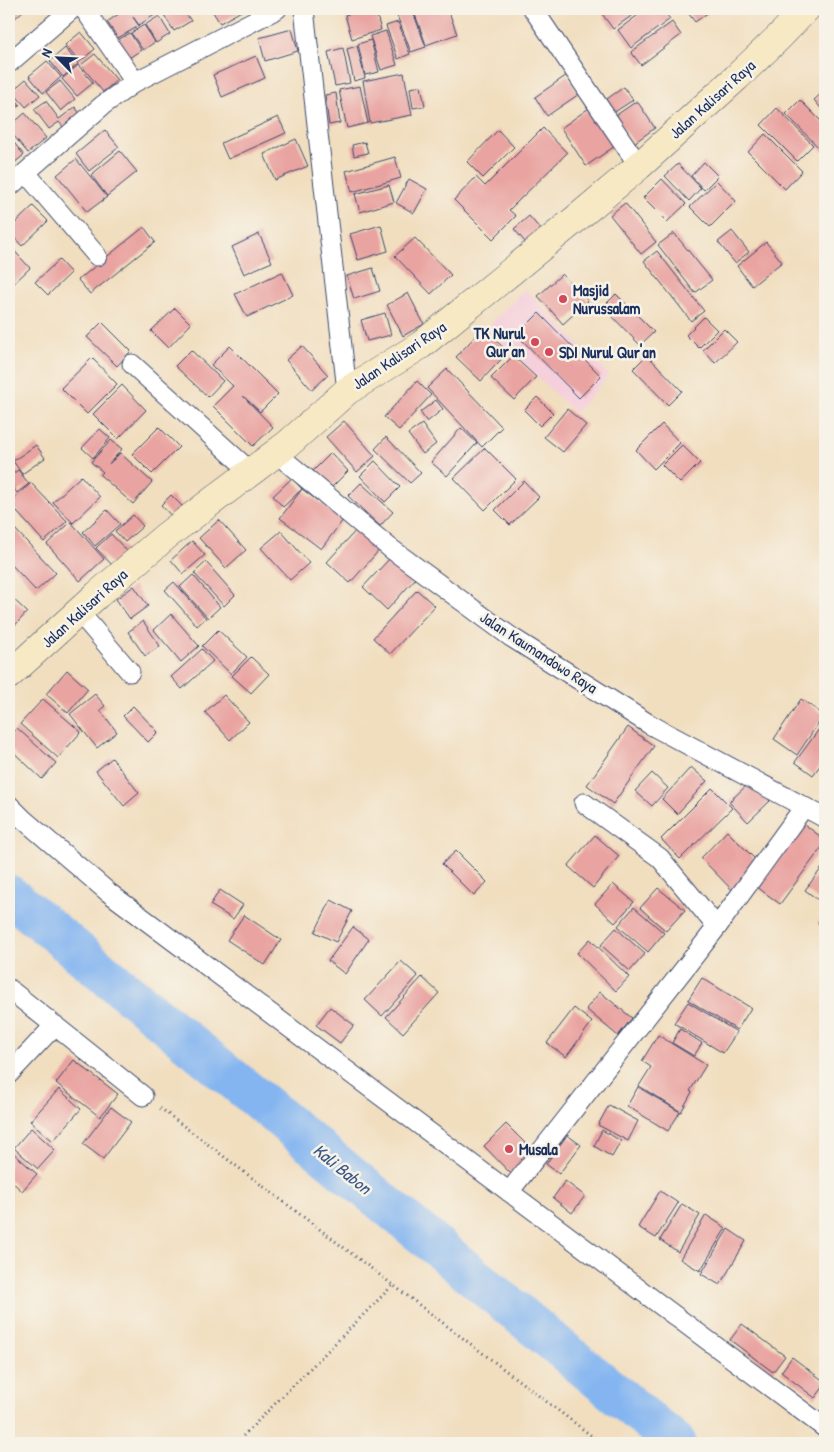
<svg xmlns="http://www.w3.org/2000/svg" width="834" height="1452" font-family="'Patrick Hand',sans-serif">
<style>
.built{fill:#f5cfdb}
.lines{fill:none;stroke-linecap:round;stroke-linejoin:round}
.river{stroke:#84b5f0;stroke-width:41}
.building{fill:#e9a3a0}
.street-casing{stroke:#3b496d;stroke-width:21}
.secondary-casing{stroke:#3b496d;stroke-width:29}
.path{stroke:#3b496d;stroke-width:3;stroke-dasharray:1 4;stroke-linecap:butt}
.street{stroke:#fff;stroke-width:19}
.secondary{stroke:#f6e9c3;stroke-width:28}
.poi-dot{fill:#d1495b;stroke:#f7f3e8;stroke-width:2}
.labels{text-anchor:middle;stroke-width:5;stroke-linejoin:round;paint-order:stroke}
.street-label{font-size:16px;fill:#1b2f5e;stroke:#f7f3e8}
.poi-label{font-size:16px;font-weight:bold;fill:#1b2f5e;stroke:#f7f3e8;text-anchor:start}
.water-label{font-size:18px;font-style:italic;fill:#3a578a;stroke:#f7f3e8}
</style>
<rect width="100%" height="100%" fill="#f7f3e8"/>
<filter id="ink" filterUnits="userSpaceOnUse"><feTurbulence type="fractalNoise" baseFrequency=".02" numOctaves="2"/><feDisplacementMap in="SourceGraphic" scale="10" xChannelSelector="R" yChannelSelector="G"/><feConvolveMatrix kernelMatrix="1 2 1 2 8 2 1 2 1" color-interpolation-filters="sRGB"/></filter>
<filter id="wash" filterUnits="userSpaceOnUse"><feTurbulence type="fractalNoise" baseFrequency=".0096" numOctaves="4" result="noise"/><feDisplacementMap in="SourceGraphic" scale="20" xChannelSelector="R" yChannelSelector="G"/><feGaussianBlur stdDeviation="1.12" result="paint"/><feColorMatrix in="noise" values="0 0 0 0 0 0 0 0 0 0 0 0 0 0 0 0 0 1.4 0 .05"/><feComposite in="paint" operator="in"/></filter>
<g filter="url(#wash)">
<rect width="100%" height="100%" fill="#f1debf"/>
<path class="built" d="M525 289 609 375 575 413 487 328Z"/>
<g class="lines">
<path class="river" d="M9 895 676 1443"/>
</g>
<g id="blocks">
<path class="building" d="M9 9H25L9 24Z
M126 9H153L156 14 139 25 133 17 139 26 118 38 107 22Z
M166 9H183L191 21 174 31 162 12Z
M211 9H245L220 23Z
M364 9H375L381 30 352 39 345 15Z
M406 9H412L426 47 411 52 396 13Z
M413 9H448L457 34 426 45Z
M604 9H641L613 29 600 11Z
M646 9H662L670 19 631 48 618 30Z
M685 9H713L695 22Z
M159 16 170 34 156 43 145 25Z
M398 22 410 54 398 59 386 26Z
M672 22 681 35 641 65 631 52Z
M144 25 155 42 143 50 131 33Z
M292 29 298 51 265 61 259 38Z
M386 31 397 65 381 70 370 36Z
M81 32 95 49 79 62 65 45Z
M130 33 141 50 129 58 118 40Z
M371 40 379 72 365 75 358 44Z
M357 46 365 78 354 81 347 49Z
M65 48 78 64 63 77 50 61Z
M343 48 350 83 335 86 328 52Z
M95 54 117 80 103 92 81 65Z
M256 56 265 78 222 97 213 75Z
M47 61 61 77 43 93 29 76Z
M78 65 93 83 77 96 62 79Z
M404 73 412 115 370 123 363 81Z
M567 75 579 94 547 116 535 97Z
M26 79 40 95 26 107 12 91Z
M60 81 75 99 61 111 46 92Z
M360 86 368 123 347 128 339 90Z
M421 86 425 106 413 108 410 88Z
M624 87 633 100 610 115 601 103Z
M825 90V113L814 100Z
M9 91 20 105 9 115Z
M336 93 340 123 329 125 325 95Z
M800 100 825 125V149L823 152 786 114Z
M46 101 59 119 75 107 81 115 64 128 59 122 49 129 34 109Z
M637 101 655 128 634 143 615 116Z
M589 108 615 146 586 166 561 128Z
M777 108 813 145 797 161 761 125Z
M25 113 46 138 28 153 9 130V127Z
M278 117 286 133 228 159 221 143Z
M543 128 567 153 509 210 516 216 493 239 454 200 476 177 485 186Z
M105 130 119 147 89 171 76 154Z
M498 130 514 147 483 178 467 162Z
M765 134 802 171 785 189 748 152Z
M10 138 24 155 9 167V139Z
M296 139 308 166 275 180 264 154Z
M365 142 368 153 354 156 352 145Z
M120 151 137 172 107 196 91 175Z
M395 157 401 178 352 192 346 171Z
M76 159 107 197 87 212 57 175Z
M704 162 718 176 704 190 691 176Z
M678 164 701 188 689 201 665 176Z
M409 179 427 189 414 213 396 203Z
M662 179 686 204 667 222 643 198Z
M717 181 736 201 710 227 690 207Z
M389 185 394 202 360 212 355 194Z
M625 203 656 242 641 254 610 215Z
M33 206 48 221 22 246 9 232V229Z
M529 216 541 230 526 243 514 229Z
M381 225 388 251 358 260 350 234Z
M144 227 155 242 90 294 78 280Z
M732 231 749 252 735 263 718 242Z
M674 233 712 280 695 293 658 245Z
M259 234 272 262 244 274 232 247Z
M415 238 451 275 431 294 395 256Z
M766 242 782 262 752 286 737 266Z
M9 245 30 268 9 288Z
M657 251 704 311 691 321 644 261Z
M59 260 71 273 48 295 35 282Z
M373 268 380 291 354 299 347 276Z
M282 272 293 295 247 317 235 294Z
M562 274 588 301 563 324 538 296Z
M408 293 424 324 403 336 387 305Z
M616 294 654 332 640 345 603 307Z
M175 308 191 324 168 348 151 331Z
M385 313 391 335 367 341 361 320Z
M539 313 601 376 579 398 517 335Z
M704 317 717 330 699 348 686 335Z
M102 322 131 351 117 366 87 337Z
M483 328 508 352 481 381 456 357Z
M724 329 737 342 715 363 703 350Z
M230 346 278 394 260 412 243 396 273 427 253 446 213 406 233 386 211 365Z
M302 346 328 375 312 390 286 360Z
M191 350 223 381 208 397 175 366Z
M647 355 682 391 668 405 633 369Z
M513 356 536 377 514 400 491 378Z
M92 358 117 384 87 414 61 388Z
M447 369 502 427 482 447 427 388Z
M417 381 431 395 399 430 384 417Z
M122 385 146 410 118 439 93 414Z
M537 397 553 413 540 426 524 410Z
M436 400 443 409 427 422 420 412Z
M567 409 586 425 563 452 544 437Z
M344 421 375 456 357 472 326 437Z
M422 424 436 444 423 454 408 434Z
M662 424 680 443 654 469 636 450Z
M159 427 179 447 152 474 132 454Z
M461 428 477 443 447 476 431 462Z
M100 429 110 438 93 458 82 448Z
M386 437 421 473 410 483 375 449Z
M111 440 122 449 109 464 120 453 152 482 133 504 100 475 103 472 91 462Z
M36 445 45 458 22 474 13 461Z
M682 445 700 463 680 483 662 465Z
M485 448 516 479 485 510 454 478Z
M331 453 348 471 329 490 312 472Z
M375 461 400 487 385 502 360 476Z
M18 470 29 484 17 493 9 481V477Z
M81 476 100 497 73 523 53 502Z
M292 478 302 489 283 507 273 496Z
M524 481 539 497 510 525 495 510Z
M31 483 67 521 44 542 9 503Z
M361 483 393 512 380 526 348 496Z
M302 489 343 520 321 549 280 518Z
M171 495 188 512 177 522 161 505Z
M107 510 120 524 95 546 83 532Z
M133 515 143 526 125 542 115 531Z
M219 520 246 550 226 568 199 538Z
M71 522 104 559 80 581 47 544Z
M13 527 56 573 36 591 9 562V531Z
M359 527 381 548 350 583 327 562Z
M281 531 309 563 290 580 261 548Z
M111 534 128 552 113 566 96 548Z
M192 541 205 555 183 574 171 560Z
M392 556 416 578 387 610 363 587Z
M206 562 235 595 224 606 194 573Z
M193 575 220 607 208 618 180 587Z
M174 582 206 618 197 626 165 590Z
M134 586 148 606 130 619 116 599Z
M417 590 435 606 390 654 373 638Z
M9 595 27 612 10 631 9 630Z
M171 614 199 646 181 662 154 630Z
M143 621 160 646 145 656 128 632Z
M218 630 247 657 231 674 202 646Z
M202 649 213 661 182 689 171 677Z
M251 657 269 674 251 693 232 676Z
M67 670 88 689 68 713 46 694Z
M95 694 105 706 100 710 117 732 97 748 70 714Z
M224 695 249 722 230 740 205 712Z
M43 699 81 732 58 758 20 724Z
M801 699 824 715 797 755 774 739Z
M133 706 158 732 148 742 123 716Z
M825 721V759L813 775 795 762Z
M628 727 654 746 613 804 587 785Z
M17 728 56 763 42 779 9 748V737Z
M112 758 139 793 124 806 96 771Z
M691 767 707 781 677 814 662 799Z
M652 773 668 788 652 806 635 791Z
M751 781 770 801 748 822 729 802Z
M712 788 732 808 680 859 661 839Z
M800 821 825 840V843L780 904 753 884Z
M727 831 761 865 734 892 701 858Z
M595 835 619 856 593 888 568 866Z
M456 851 487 882 474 896 442 864Z
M825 864V905L805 890Z
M613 884 634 902 615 923 595 904Z
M658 888 685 910 666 931 640 908Z
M220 890 243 905 233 919 210 905Z
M331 900 352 911 336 942 315 932Z
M634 907 664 933 648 952 618 926Z
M825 911V928L818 923Z
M244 915 281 940 265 965 227 940Z
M353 927 369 939 345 974 328 961Z
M616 928 645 954 630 971 601 945Z
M590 939 629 977 616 991 577 953Z
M401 961 418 976 382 1016 365 1000Z
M422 977 439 993 403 1033 386 1017Z
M702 978 751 1008 737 1030 688 1000Z
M600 992 632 1018 618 1036 586 1009Z
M688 1002 737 1032 723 1053 674 1023Z
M330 1007 354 1025 340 1043 316 1025Z
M574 1008 592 1022 566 1057 547 1043Z
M680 1029 702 1043 694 1056 672 1043Z
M658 1035 706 1065 690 1091 692 1092 681 1112 639 1086 651 1067 642 1061Z
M74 1060 118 1094 100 1117 56 1083Z
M638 1087 680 1112 668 1131 627 1106Z
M59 1089 81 1109 53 1141 30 1121Z
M609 1105 638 1121 628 1141 598 1125Z
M111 1107 131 1122 103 1159 83 1144Z
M506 1124 534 1152 511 1174 484 1146Z
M31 1128 55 1150 38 1169 14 1148Z
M602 1130 621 1141 612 1157 594 1146Z
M567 1135 581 1145 559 1174 546 1164Z
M10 1150 37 1174 22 1191 9 1179V1151Z
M565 1181 585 1196 572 1213 553 1198Z
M660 1191 678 1203 656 1238 638 1227Z
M682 1204 700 1215 678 1252 660 1240Z
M706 1215 726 1228 700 1271 680 1259Z
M728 1229 746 1241 720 1285 701 1274Z
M742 1324 785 1356 773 1372 730 1340Z
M792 1357 825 1382V1385L815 1398 781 1372Z"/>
</g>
</g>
<g filter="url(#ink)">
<use href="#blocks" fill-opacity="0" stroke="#3b496d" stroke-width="1"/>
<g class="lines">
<defs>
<path id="street" d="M84 9 135 82
M304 9 347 391
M533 9 639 166
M9 63 72 9
M26 173 97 256
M9 187 103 105 135 82 277 9
M132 364 251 472
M276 453 390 548 511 637 649 724 825 818
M79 612 130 672
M584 803 660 858 717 927
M9 805 23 819 108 892 825 1428
M9 989 143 1096
M9 1074 55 1025
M509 1192 717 927 804 807"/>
<path id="secondary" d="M9 675 97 595 166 536 289 443 347 391 421 345 577 218 639 166 736 78 779 37 806 9"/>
</defs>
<use href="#street" class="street-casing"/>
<use href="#secondary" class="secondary-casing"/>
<path class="path" d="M160 1108 601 1443
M236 1443 393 1285"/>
<use href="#street" class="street"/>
<use href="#secondary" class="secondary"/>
</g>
</g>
<g class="poi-dot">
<circle cx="563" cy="299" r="5"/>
<circle cx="535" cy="342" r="5"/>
<circle cx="549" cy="352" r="5"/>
<circle cx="509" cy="1149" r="5"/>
</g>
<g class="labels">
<g class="street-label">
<text transform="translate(712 99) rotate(-42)" y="6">Jalan Kalisari Raya</text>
<text transform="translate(399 355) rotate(-34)" y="6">Jalan Kalisari Raya</text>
<text transform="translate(84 608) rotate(-42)" y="6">Jalan Kalisari Raya</text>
<text transform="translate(539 652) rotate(33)" y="6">Jalan Kaumandowo Raya</text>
</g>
<g class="poi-label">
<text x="573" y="296">Masjid<tspan x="573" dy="18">Nurussalam</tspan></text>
<text x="525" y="339" text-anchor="end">TK Nurul<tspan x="525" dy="18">Qur'an</tspan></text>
<text x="559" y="358">SDI Nurul Qur'an</text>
<text x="519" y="1155">Musala</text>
</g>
<g class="water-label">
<text transform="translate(342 1169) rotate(39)" y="6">Kali Babon</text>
</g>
</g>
<rect width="834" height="1452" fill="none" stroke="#f7f3e8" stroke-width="30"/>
<g transform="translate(58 58) rotate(294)" stroke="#f7f3e8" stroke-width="4" paint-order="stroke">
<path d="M0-4L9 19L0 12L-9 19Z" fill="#1b2f5e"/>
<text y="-8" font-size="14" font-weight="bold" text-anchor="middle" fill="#1b2f5e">N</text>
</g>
</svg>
